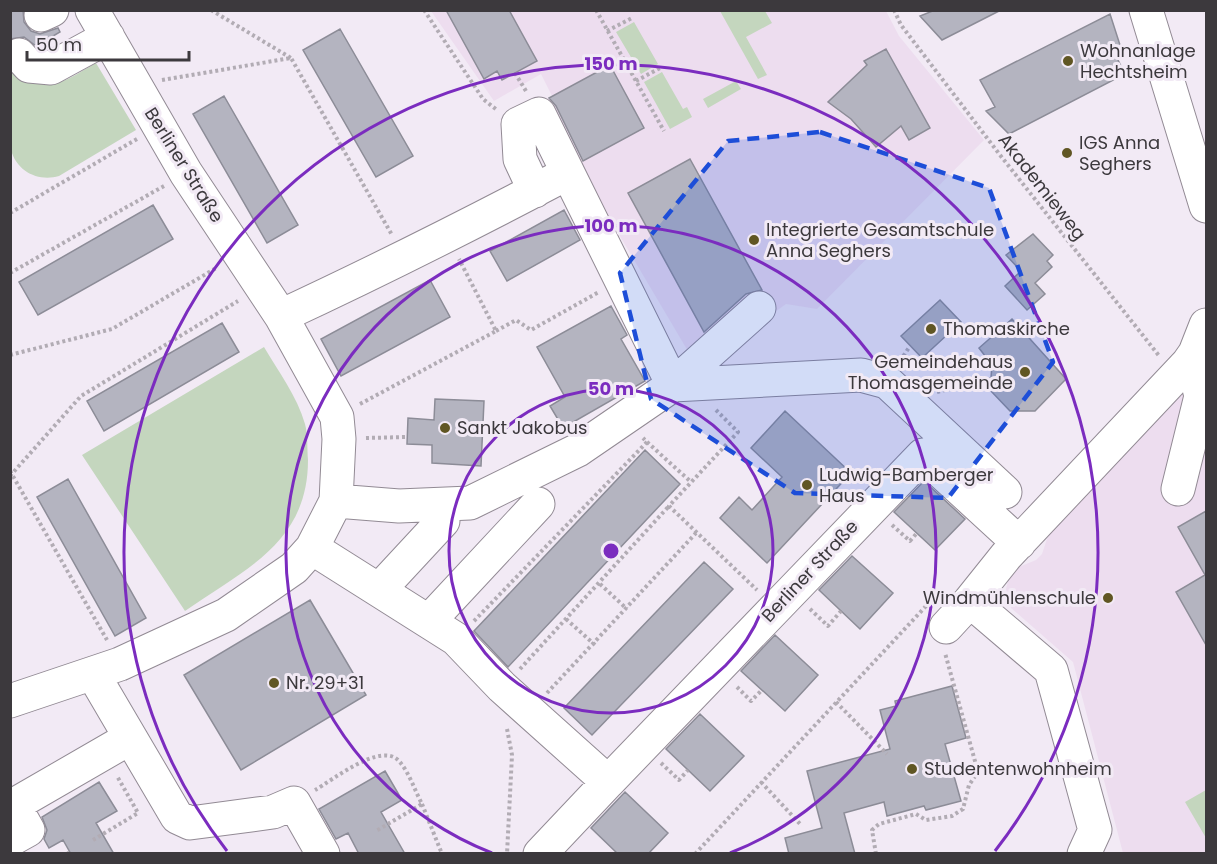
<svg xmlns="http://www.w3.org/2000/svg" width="1217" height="864" font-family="Poppins,sans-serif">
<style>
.education{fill:#edddef}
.green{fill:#c4d6be}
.building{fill:#b4b4c0;stroke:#8c8c97;stroke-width:1.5}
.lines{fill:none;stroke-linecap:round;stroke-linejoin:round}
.minor-casing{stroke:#928a94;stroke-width:35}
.path{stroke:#b2acb4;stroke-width:4;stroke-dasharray:3 3;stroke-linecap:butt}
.minor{stroke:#fff;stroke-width:33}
.marked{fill:#1d4ed8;fill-opacity:0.2;stroke:#1d4ed8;stroke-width:4.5;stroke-dasharray:12 8;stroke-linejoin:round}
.ring{fill:none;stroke:#7b2cbf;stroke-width:3}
.poi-dot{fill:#605623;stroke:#f2eaf5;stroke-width:2}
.labels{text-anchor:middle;stroke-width:6;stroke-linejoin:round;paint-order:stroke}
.poi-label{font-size:18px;fill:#3c393d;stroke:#f2eaf5;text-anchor:start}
.street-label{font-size:18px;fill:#3c393d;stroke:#f2eaf5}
.centre{fill:#7b2cbf;stroke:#f2eaf5;stroke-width:3}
.ring-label{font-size:18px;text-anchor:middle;font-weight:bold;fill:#7b2cbf;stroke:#f2eaf5;stroke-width:6;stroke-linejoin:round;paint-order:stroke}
</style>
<rect width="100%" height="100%" fill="#f2eaf5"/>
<path class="education" d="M431 11H886L899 36 984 140 817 309 786 304 701 365 695 363 585 177 581 162 547 99 552 96 541 74 494 101Z
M1206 354V853H1123L1073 662 1011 608 1006 589 1009 577 1019 567 1036 560 1042 554 1049 533Z"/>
<path class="green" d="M720 11H765L772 23 746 37 767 75 758 79Z
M634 22 658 64 641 74 616 32Z
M96 63 136 130 59 176C39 182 17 172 11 150 6 136 11 82 10 64 49 95 56 86 96 63Z
M662 72 683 109 687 107 692 117 670 129 644 82Z
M736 81 741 89 708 108 703 99Z
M264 347C278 371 297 396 305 424 308 435 307 448 308 460 308 543 245 569 185 611L82 455Z
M1206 790V838L1185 802Z"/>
<path class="building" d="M10 10H23L24 22 31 31 40 34 58 28 60 32 36 46 24 37 10 39Z
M446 10H509L537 61 502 80 497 71 484 79Z
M935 10H1001L942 40 920 16Z
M1110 14 1120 45 1112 48 1125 74 1009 134 986 111 995 107 980 80Z
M340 29 413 156 376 177 303 50Z
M886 49 930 128 909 140 901 126 876 147 851 119 828 102 867 65 864 61Z
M610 65 644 128 583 161 556 106 549 98Z
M224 96 298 225 267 243 193 114Z
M690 159 762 290 746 294 704 332 628 193Z
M153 205 173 239 38 315 19 282Z
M564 210 580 240 507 281 490 251Z
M1033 234 1053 255 1047 261 1052 267 1035 283 1045 294 1027 310 1005 286 1021 271 1006 255Z
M430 280 450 317 341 376 321 339Z
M940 300 961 322 922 358 901 336Z
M611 306 627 335 621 339 645 381 563 428 550 406 565 397 537 347Z
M1012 319 1066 379 1035 411H1010L990 390 992 365 979 348Z
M222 323 239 352 104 431 87 401Z
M435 399 484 401 481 466 432 463V445L407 444 408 418 434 420Z
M785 411 851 473 767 563 720 518 739 497 752 510 782 477 751 448Z
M645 450 680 484 508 667 474 631Z
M68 479 146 618 115 636 37 497Z
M924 481 965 519 935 550 894 512Z
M1206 511V645L1176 592 1205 575 1178 527Z
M852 556 893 593 860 629 819 590Z
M704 562 733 589 592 735 564 708Z
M310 600 366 695 241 770 184 675Z
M775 635 818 675 785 711 741 671Z
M952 686 966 738 945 744 961 801 926 810 924 806 887 816 884 802 844 813 855 854H789L785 838 822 828 807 771 890 749 880 710 896 706 895 701Z
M700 714 744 756 710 791 666 749Z
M385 771 402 800 381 812 405 854H359L348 833 336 839 319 809Z
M99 782 117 811 96 823 114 854H71L63 840 49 848 44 839 47 830 42 817Z
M625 792 668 833 648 854H618L591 828Z"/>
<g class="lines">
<defs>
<path id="minor" d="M1146 10 1206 206
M41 15 52 10
M19 55 29 66 51 68 108 37
M568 173 673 385 759 308
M281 316C378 271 473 223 568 173L539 114 518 124 520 159 535 191
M1178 489 1201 396 1196 376 1188 363
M336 501 399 506 470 503 578 450 673 385 861 375 887 382 1005 492
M312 548 456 639 502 687 608 782 923 455 1019 543
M379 590 443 521
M429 621 538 504
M946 627 970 601
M93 674 177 817 190 823 273 812 294 803 323 854
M10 701 120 664 226 615 294 568 312 548 336 501 339 439 337 417 281 316 186 173 92 10
M10 840 28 830 14 805 130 738
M540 854 608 782
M1084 854 1095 830 1051 670 970 601 1006 556 1188 363 1195 353 1206 325"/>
</defs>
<use href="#minor" class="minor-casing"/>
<path class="path" d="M211 10 291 58
M424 10 483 99 497 110
M596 10 664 131
M894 10 901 25 1000 155 1160 357
M607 31 632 18
M515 73 526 91
M162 80 291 58 392 235
M636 81 660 68
M10 213 137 139
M10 273 164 186
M496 331 516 320 531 330 599 292
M10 355 112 329 218 267
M900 361 910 346
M937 392 991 379
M360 404 496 331 459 259
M716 410 738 432 669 506 757 590
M366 438 407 437
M647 442 691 482
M10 471 107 640
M10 476 81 396 238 301
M892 525 910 541 917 533
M600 584 627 609
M810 609 828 626 841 611
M566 619 595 645
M474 621 647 442 643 438
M520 669 669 506
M737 687 751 701 762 690
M547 693 696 533
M836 702 887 754
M507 729 512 755 507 854
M661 763 679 780 688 770
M761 782 801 825
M315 790C333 780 381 741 399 761 409 772 415 791 422 804L376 831
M422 804 442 854
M93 840 138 813 117 776
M67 854 70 852
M695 854 927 605
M876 854 872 830 879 824 916 814 926 820 952 816 963 809 969 785 978 772 945 653"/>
<use href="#minor" class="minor"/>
</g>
<path class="marked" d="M820 132 989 188 1053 362 948 498 795 493 651 399 620 273 728 141Z"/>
<g class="ring">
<circle cx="611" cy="551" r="162"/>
<path d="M492 853A325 325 0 1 1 730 853"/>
<path d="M227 851A487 487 0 1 1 995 851"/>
</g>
<g class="poi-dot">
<circle cx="1068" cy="61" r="6"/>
<circle cx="1067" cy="153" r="6"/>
<circle cx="754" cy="240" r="6"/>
<circle cx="931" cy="329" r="6"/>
<circle cx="1025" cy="372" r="6"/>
<circle cx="445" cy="428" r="6"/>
<circle cx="807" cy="485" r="6"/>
<circle cx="1108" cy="598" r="6"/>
<circle cx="274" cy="683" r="6"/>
<circle cx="912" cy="769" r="6"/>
</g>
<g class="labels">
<g class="poi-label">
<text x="1080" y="57">Wohnanlage<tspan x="1080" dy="21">Hechtsheim</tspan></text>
<text x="1079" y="149">IGS Anna<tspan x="1079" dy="21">Seghers</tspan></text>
<text x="766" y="236">Integrierte Gesamtschule<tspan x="766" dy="21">Anna Seghers</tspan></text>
<text x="943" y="335">Thomaskirche</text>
<text x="1013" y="368" text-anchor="end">Gemeindehaus<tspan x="1013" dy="21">Thomasgemeinde</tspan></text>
<text x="457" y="434">Sankt Jakobus</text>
<text x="819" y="481">Ludwig-Bamberger<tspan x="819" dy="21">Haus</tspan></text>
<text x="1096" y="604" text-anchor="end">Windmühlenschule</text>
<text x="286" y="689">Nr. 29+31</text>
<text x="924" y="775">Studentenwohnheim</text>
</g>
<g class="street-label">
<text transform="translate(184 165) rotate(58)" y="6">Berliner Straße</text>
<text transform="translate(1042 187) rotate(52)" y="6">Akademieweg</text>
<text transform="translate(810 571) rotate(-47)" y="6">Berliner Straße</text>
</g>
</g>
<circle cx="611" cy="551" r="9" class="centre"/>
<g class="ring-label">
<text x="611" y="70">150 m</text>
<text x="611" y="232">100 m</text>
<text x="611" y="395">50 m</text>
</g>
<rect width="1217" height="864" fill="none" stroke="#3c393d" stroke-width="24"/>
<path d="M27 51v9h162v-9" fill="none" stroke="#3c393d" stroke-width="3"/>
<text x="36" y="51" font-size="18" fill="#3c393d" stroke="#f2eaf5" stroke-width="4.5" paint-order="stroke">50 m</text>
</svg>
